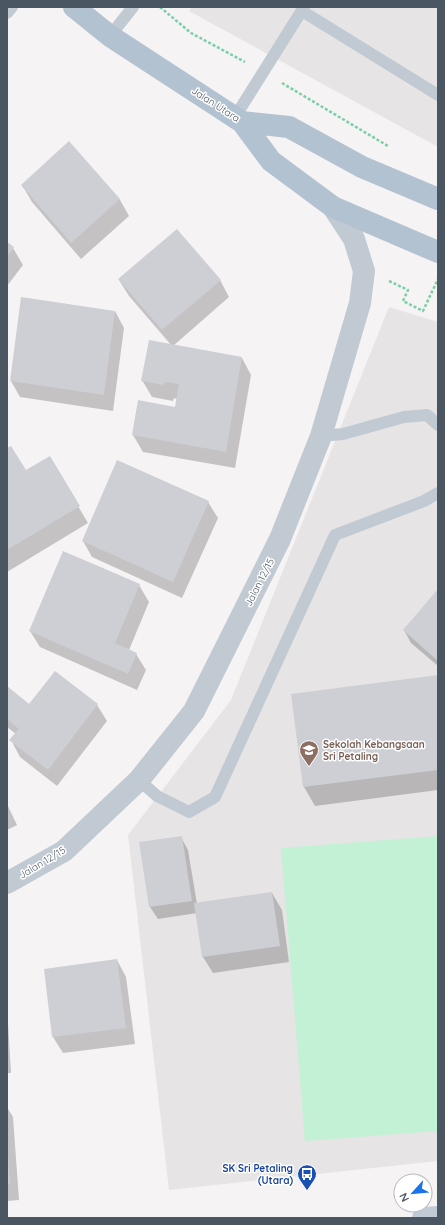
<svg xmlns="http://www.w3.org/2000/svg" width="445" height="1225" font-family="Quicksand,sans-serif">
<style>
.education{fill:#e6e4e5}
.green{fill:#c3f1d5}
.shadow{fill:#0003}
.building{fill:#cdcfd5}
.lines{fill:none;stroke-linecap:round;stroke-linejoin:round}
.path{stroke:#7ad0a6;stroke-width:2.5;stroke-dasharray:3 2;stroke-linecap:butt}
.service{stroke:#c1cad2;stroke-width:12}
.minor{stroke:#c1cad2;stroke-width:22}
.secondary{stroke:#c1cbd6;stroke-width:22}
.primary{stroke:#b3c2d1;stroke-width:22}
.labels{text-anchor:middle;stroke-width:3;stroke-linejoin:round;paint-order:stroke}
.street-label{font-size:10px;fill:#4a5661;stroke:#fff}
.education-label{font-size:10px;font-weight:bold;fill:#785e54;stroke:#fff;text-anchor:start}
.transit-label{font-size:10px;font-weight:bold;fill:#164399;stroke:#fff;text-anchor:end}
</style>
<rect width="100%" height="100%" fill="#f5f3f3"/>
<path class="education" d="M192 7H438V147L189 11Z
M389 307 438 322V1161L169 1190 128 835 231 700Z"/>
<path class="green" d="M438 836V1131L305 1141 281 848Z"/>
<path class="shadow" d="M69 143 120 200 129 216 81 259 32 202 22 185Z
M7 244 13 248 23 265 7 286Z
M119 280H220L229 297 173 346 242 358 251 375 235 468 143 452 133 435 176 408 177 399 174 398 173 401 152 397 142 380 172 346 129 296Z
M115 311 124 328 113 411 20 397 11 381Z
M7 450 25 472 49 457 88 523 7 572Z
M208 502 218 518 182 598 92 557 83 541Z
M139 585 149 602 129 650 136 654 146 670 137 690 40 647 30 631Z
M438 590V666L411 643 404 630Z
M438 676V790L315 806 304 787 292 695Z
M7 687 30 705H97L107 721 57 786 20 757 11 740 16 734 7 727Z
M7 804 17 825 7 830Z
M181 837 188 850 197 904 272 893 282 910 289 962 213 973 203 957 197 913 158 919 150 907Z
M117 960 126 977 135 1044 63 1053 53 1037Z
M7 1006 11 1073H7Z
M7 1107 13 1117 19 1200 7 1201Z"/>
<path class="building" d="M69 141 120 199 71 243 21 185Z
M177 229 221 280 162 330 118 279Z
M7 242 14 247 7 257Z
M21 297 115 311 104 395 10 381Z
M149 340 242 357 226 452 132 435 138 400 175 407 179 384 165 382 164 385 141 381Z
M11 446 26 470 50 456 80 506 7 550V448Z
M117 460 209 501 173 582 82 541Z
M63 551 140 584 115 643 137 653 128 674 29 631Z
M438 589V661L403 630Z
M55 671 98 704 48 770 9 740 19 729 7 719V686L29 704Z
M438 675V770L303 787 291 694Z
M182 836 192 901 149 907 139 842Z
M272 892 280 946 202 957 194 903Z
M117 959 126 1028 52 1037 44 969Z
M8 1153 10 1184H7V1154Z"/>
<g class="lines">
<path class="path" d="M160 7 191 33 245 62
M282 83 388 146
M389 281 408 290 403 301 423 311 438 279"/>
<path class="service" d="M302 11 438 95
M7 13 12 7
M110 36 133 7
M235 117 304 7
M321 436 343 434 404 417 427 415 438 425
M139 780 157 796 189 812 215 797 335 535 424 501 438 493"/>
<path class="minor" d="M7 883 64 851 139 780 194 711 280 539 321 436 360 303 364 271 354 239 333 207"/>
<path class="secondary" d="M423 1218 438 1217"/>
<path class="primary" d="M74 7 110 36 242 122 289 127 362 167 438 199
M242 122 271 161 333 207 438 252"/>
</g>
<defs>
<symbol id="school-pin" viewBox="-11 -11 22 30"><path d="M0 17L-7.5 6A9.5 9.5 0 1 1 7.5 6Z" fill="#8d6e63" stroke="#fff"/><path d="M0-5L7-2L0 1L-7-2ZM-4 1L0 2.5L4 1V4Q0 6-4 4Z" fill="#fff"/></symbol>
<symbol id="bus-pin" viewBox="-11 -11 22 30"><path d="M0 17L-7.5 6A9.5 9.5 0 1 1 7.5 6Z" fill="#1a4fb4" stroke="#fff"/><path d="M-5-6H5V4H4V6H2V4H-2V6H-4V4H-5ZM-3.5-4V0h7V-4ZM-3.5 1.2v1.5H-2V1.2ZM2 1.2v1.5H3.5V1.2Z" fill="#fff"/></symbol>
</defs>
<g fill-rule="evenodd">
<use href="#school-pin" x="298" y="739" width="22" height="30"/>
<use href="#bus-pin" x="296" y="1163" width="22" height="30"/>
</g>
<g class="labels">
<g class="street-label">
<text transform="translate(216 104) rotate(33)" y="4">Jalan Utara</text>
<text transform="translate(259 582) rotate(-63)" y="4">Jalan 12/15</text>
<text transform="translate(42 862) rotate(-31)" y="4">Jalan 12/15</text>
</g>
<g class="education-label">
<text x="323" y="748">Sekolah Kebangsaan<tspan x="323" dy="12">Sri Petaling</tspan></text>
</g>
<g class="transit-label">
<text x="293" y="1172">SK Sri Petaling<tspan x="293" dy="12">(Utara)</tspan></text>
</g>
</g>
<rect width="445" height="1225" fill="none" stroke="#4a5661" stroke-width="16"/>
<g transform="translate(413 1193) rotate(243)"><circle r="19" fill="#ffffff" stroke="#b7bbc0"/>
<path d="M0-3L7 15L0 10L-7 15Z" fill="#1a73e8"/>
<text y="-6" font-size="11" font-weight="bold" text-anchor="middle" fill="#4a5661">N</text>
</g>
</svg>
